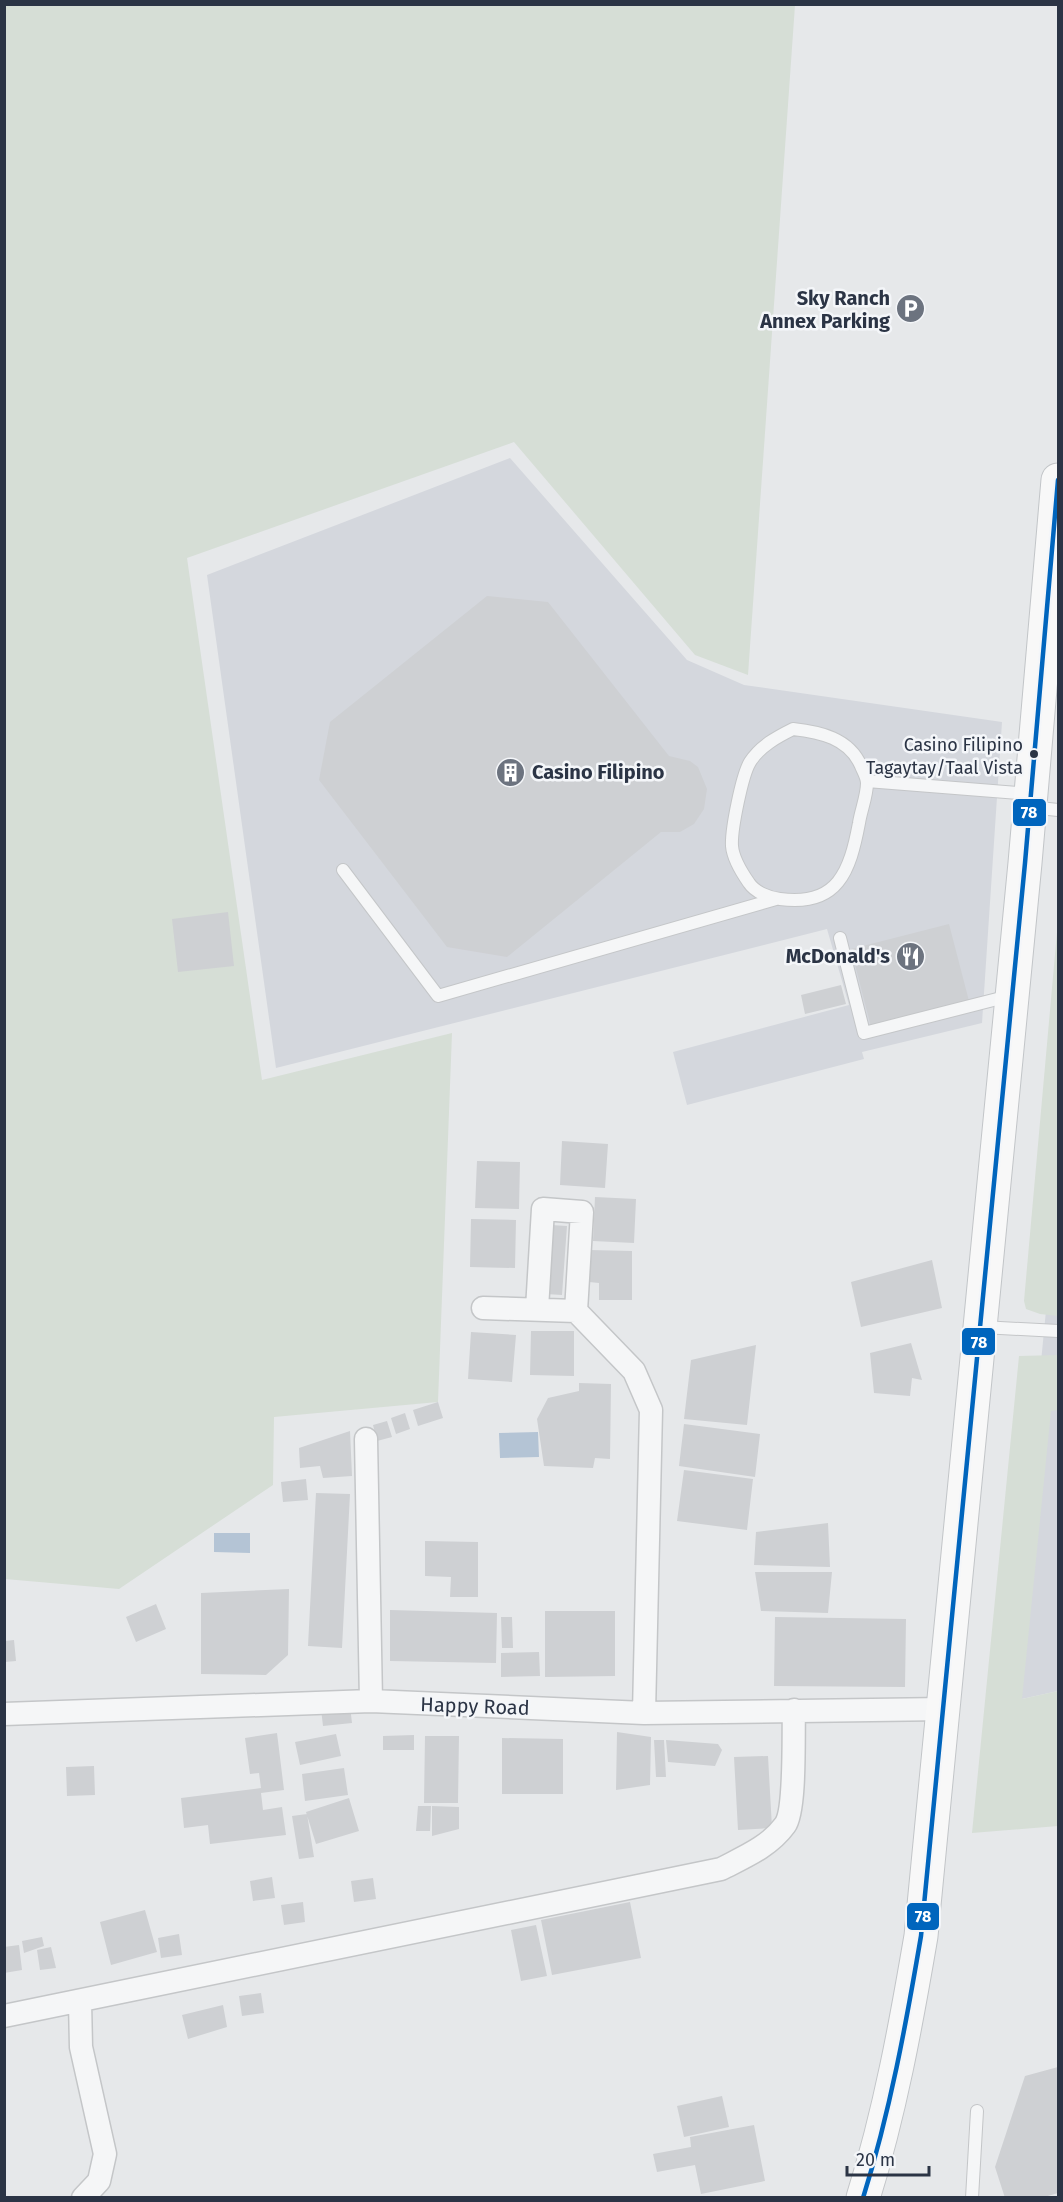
<svg xmlns="http://www.w3.org/2000/svg" width="1063" height="2202" font-family="'Fira Sans',sans-serif">
<style>
.built{fill:#d4d7dd}
.green{fill:#d6ded6}
.water{fill:#b4c4d5}
.building{fill:#ced0d3}
.lines{fill:none;stroke-linecap:round;stroke-linejoin:round}
.service-casing{stroke:#c4c6c8;stroke-width:14}
.minor-casing{stroke:#c4c6c8;stroke-width:25}
.primary-casing{stroke:#c2c5c8;stroke-width:35}
.service{stroke:#f5f6f7;stroke-width:12}
.minor{stroke:#f5f6f7;stroke-width:22}
.primary{stroke:#f8f8f8;stroke-width:33}
.bus-1-casing{stroke:#f4f6f9;stroke-width:9}
.bus-1{stroke:#0065bd;stroke-width:4.5}
.bus-dot{fill:#2b3445;stroke:#f4f6f9;stroke-width:2}
.labels{text-anchor:middle;stroke-width:5;stroke-linejoin:round;paint-order:stroke}
.bus-label{font-size:18px;fill:#2b3445;stroke:#f4f6f9;text-anchor:end}
.poi-label{font-size:20px;font-weight:bold;fill:#2b3445;stroke:#f4f6f9;text-anchor:end}
.street-label{font-size:20px;fill:#2b3445;stroke:#f4f6f9}
.line-badge{stroke:#f4f6f9;stroke-width:2}
.badge-label{font-size:16px;text-anchor:middle;font-weight:bold;fill:#fff}
</style>
<rect width="100%" height="100%" fill="#e6e8ea"/>
<path class="built" d="M510 458 687 660 744 685 1002 722 982 1023 862 1052 864 1059 687 1105 673 1052 849 1005 827 929 276 1068 207 575Z
M1058 1188V1691L1008 1702 1044 1331Z"/>
<path class="green" d="M4 5H795L748 675 695 655 514 442 187 558 262 1080 452 1033 438 1402 274 1417 273 1485 119 1589 5 1579Z
M1058 921V1316L1040 1314 1026 1309 1024 1301Z
M1058 1355V1410L1051 1411 1022 1699 1058 1691V1826L972 1833 1019 1356Z"/>
<path class="water" d="M538 1432 539 1457 500 1458 499 1433Z
M214 1533H250V1553L214 1552Z"/>
<path class="building" d="M487 596 548 602 669 756 690 761 698 767 707 789 704 809 694 824 680 832H661L507 957 447 947 319 780 330 722Z
M228 912 234 966 178 972 172 919Z
M949 924 969 1001 871 1027 851 949Z
M841 985 846 1004 805 1014 801 995Z
M562 1141 608 1144 605 1188 560 1185Z
M477 1161 520 1162 519 1209 475 1208Z
M595 1197 636 1199 634 1243 593 1241Z
M471 1219 516 1220 515 1268 470 1267Z
M551 1225 567 1226 562 1295 546 1294Z
M589 1250 632 1251V1300H599V1283L589 1282Z
M932 1260 942 1308 861 1327 851 1282Z
M531 1331H574V1376L530 1375Z
M471 1332 516 1335 512 1382 468 1379Z
M911 1343 922 1380 912 1378 910 1396 874 1393 870 1353Z
M756 1345 747 1425 684 1419 691 1360Z
M579 1383 611 1384 610 1459 595 1458 593 1468 544 1466 537 1419 548 1398 579 1391Z
M438 1402 443 1418 418 1426 413 1410Z
M405 1413 410 1429 396 1434 391 1418Z
M387 1421 392 1437 377 1441 373 1425Z
M684 1424 760 1434 755 1477 679 1466Z
M350 1431 352 1476 323 1478 320 1466 300 1468 299 1448Z
M684 1470 753 1479 747 1530 677 1521Z
M306 1479 308 1500 283 1502 281 1482Z
M316 1493 350 1494 342 1648 308 1646Z
M828 1523 830 1567 754 1565 756 1532Z
M425 1541 478 1542V1597H450L451 1577 425 1576Z
M755 1572H832L828 1613 761 1611Z
M289 1589 288 1655 266 1675 201 1674V1593Z
M156 1604 166 1629 136 1642 126 1617Z
M390 1610 497 1613 496 1663 390 1661Z
M545 1611H615V1676L545 1677Z
M501 1617H512L513 1648H502Z
M775 1617 906 1619 905 1687 774 1686Z
M14 1640 16 1661 5 1662V1641Z
M539 1652 540 1676 501 1677V1653Z
M350 1706 352 1723 323 1726 321 1709Z
M617 1732 651 1737 650 1785 616 1790Z
M277 1733 284 1790 261 1793 263 1810 282 1807 286 1835 210 1844 208 1825 184 1828 181 1798 261 1788 259 1773 250 1774 245 1738Z
M336 1734 341 1756 300 1765 295 1742Z
M414 1735V1750H383V1736Z
M425 1736H459L458 1803H424Z
M502 1738 563 1739V1794H502Z
M654 1740H664L666 1777H656Z
M666 1740 718 1744 722 1750 715 1766 668 1762Z
M768 1756 772 1828 738 1830 734 1757Z
M94 1766 95 1795 67 1796 66 1767Z
M344 1768 348 1795 305 1801 302 1774Z
M349 1798 359 1831 316 1844 306 1812Z
M418 1806H431L430 1831H416Z
M432 1806 459 1807V1829L432 1836Z
M307 1814 314 1857 299 1859 292 1816Z
M272 1877 275 1898 253 1901 250 1881Z
M373 1878 376 1899 354 1902 351 1881Z
M303 1902 305 1922 284 1925 281 1905Z
M630 1902 641 1958 552 1975 541 1920Z
M145 1910 157 1952 111 1965 100 1922Z
M536 1925 547 1976 521 1981 511 1930Z
M179 1934 182 1955 161 1958 158 1938Z
M42 1937 44 1946 24 1953 22 1941Z
M19 1945 22 1970 4 1973V1947Z
M51 1947 56 1968 40 1970 37 1950Z
M261 1993 264 2013 242 2016 239 1996Z
M223 2005 227 2027 188 2039 182 2015Z
M1058 2067V2193L1041 2198H1005L995 2167 1025 2076Z
M722 2096 729 2127 684 2137 677 2106Z
M754 2125 765 2181 701 2194 695 2165 657 2172 653 2154 691 2147 690 2137Z"/>
<g class="lines">
<defs>
<path id="service" d="M793 729C820 732 849 738 861 766 863 771 867 777 867 783 867 796 861 810 859 823 850 871 838 907 780 899 769 898 755 892 749 883 742 873 733 858 732 846 731 830 742 775 750 762 760 746 777 737 793 729Z
M867 781 1030 794
M1030 807 1058 810
M343 870 438 996 776 899
M840 938 864 1033 1009 996
M982 1327 1058 1331
M972 2198 977 2111"/>
<path id="minor" d="M483 1308 576 1311 634 1371 651 1410 644 1713
M537 1309 543 1209 582 1212 576 1311
M366 1439 371 1701
M4 1714 371 1701 644 1713 945 1709
M80 2001 81 2047 105 2154 99 2181 83 2198
M4 2016 721 1869C744 1857 769 1847 785 1825 796 1810 793 1732 794 1710"/>
<path id="primary" d="M863 2198C890 2112 906 2024 921 1936L1025 863 1058 480"/>
</defs>
<use href="#service" class="service-casing"/>
<use href="#minor" class="minor-casing"/>
<use href="#primary" class="primary-casing"/>
<use href="#service" class="service"/>
<use href="#minor" class="minor"/>
<use href="#primary" class="primary"/>
<defs>
<path id="bus-1" d="M863 2198C890 2112 906 2024 921 1936L1025 863 1058 480"/>
</defs>
<use href="#bus-1" class="bus-1-casing"/>
<use href="#bus-1" class="bus-1"/>
</g>
<defs>
<symbol id="parking-disc" viewBox="-11 -11 22 22"><circle r="9.5" fill="#6c737f" stroke="#f4f6f9"/><path d="M-3.5-5.5H1a3.5 3.5 0 0 1 0 7H-1V5.5H-3.5ZM-1-3.4V-.6H.8a1.4 1.4 0 0 0 0-2.8Z" fill="#fff"/></symbol>
<symbol id="building-disc" viewBox="-11 -11 22 22"><circle r="9.5" fill="#6c737f" stroke="#f4f6f9"/><path d="M-4-6H4V6H1V3H-1V6H-4ZM-2.5-4.3h1.7v1.8h-1.7ZM.8-4.3h1.7v1.8H.8ZM-2.5-1h1.7V.8h-1.7ZM.8-1h1.7V.8H.8Z" fill="#fff"/></symbol>
<symbol id="restaurant-disc" viewBox="-11 -11 22 22"><circle r="9.5" fill="#6c737f" stroke="#f4f6f9"/><path d="M-5-6h1v4h1v-4h1v4h1v-4h1v5L-1.5 .5V6h-2V.5L-5-1ZM5-6V6H3V1.5H1.5Q1.5-4 5-6Z" fill="#fff"/></symbol>
</defs>
<g fill-rule="evenodd">
<use href="#parking-disc" x="894" y="292" width="33" height="33"/>
<use href="#building-disc" x="494" y="756" width="33" height="33"/>
<use href="#restaurant-disc" x="894" y="940" width="33" height="33"/>
</g>
<circle class="bus-dot" cx="1034" cy="754" r="5"/>
<g class="labels">
<g class="bus-label">
<text x="1023" y="751">Casino Filipino<tspan x="1023" dy="23">Tagaytay/Taal Vista</tspan></text>
</g>
<g class="poi-label">
<text x="890" y="305">Sky Ranch<tspan x="890" dy="23">Annex Parking</tspan></text>
<text x="532" y="779" text-anchor="start">Casino Filipino</text>
<text x="890" y="963">McDonald's</text>
</g>
<g class="street-label">
<text transform="translate(475 1706) rotate(2)" y="7">Happy Road</text>
</g>
</g>
<g class="line-badge">
<rect x="1012" y="798" width="35" height="29" rx="6" fill="#0065bd"/>
<rect x="961" y="1327" width="35" height="29" rx="6" fill="#0065bd"/>
<rect x="906" y="1902" width="34" height="29" rx="6" fill="#0065bd"/>
</g>
<g class="badge-label">
<text x="1029" y="818">78</text>
<text x="979" y="1348">78</text>
<text x="923" y="1922">78</text>
</g>
<rect width="1063" height="2202" fill="none" stroke="#2b3445" stroke-width="12"/>
<path d="M847 2166v9h82v-9" fill="none" stroke="#2b3445" stroke-width="3"/>
<text x="856" y="2166" font-size="18" fill="#2b3445" stroke="#f4f6f9" stroke-width="4.5" paint-order="stroke">20 m</text>
</svg>
